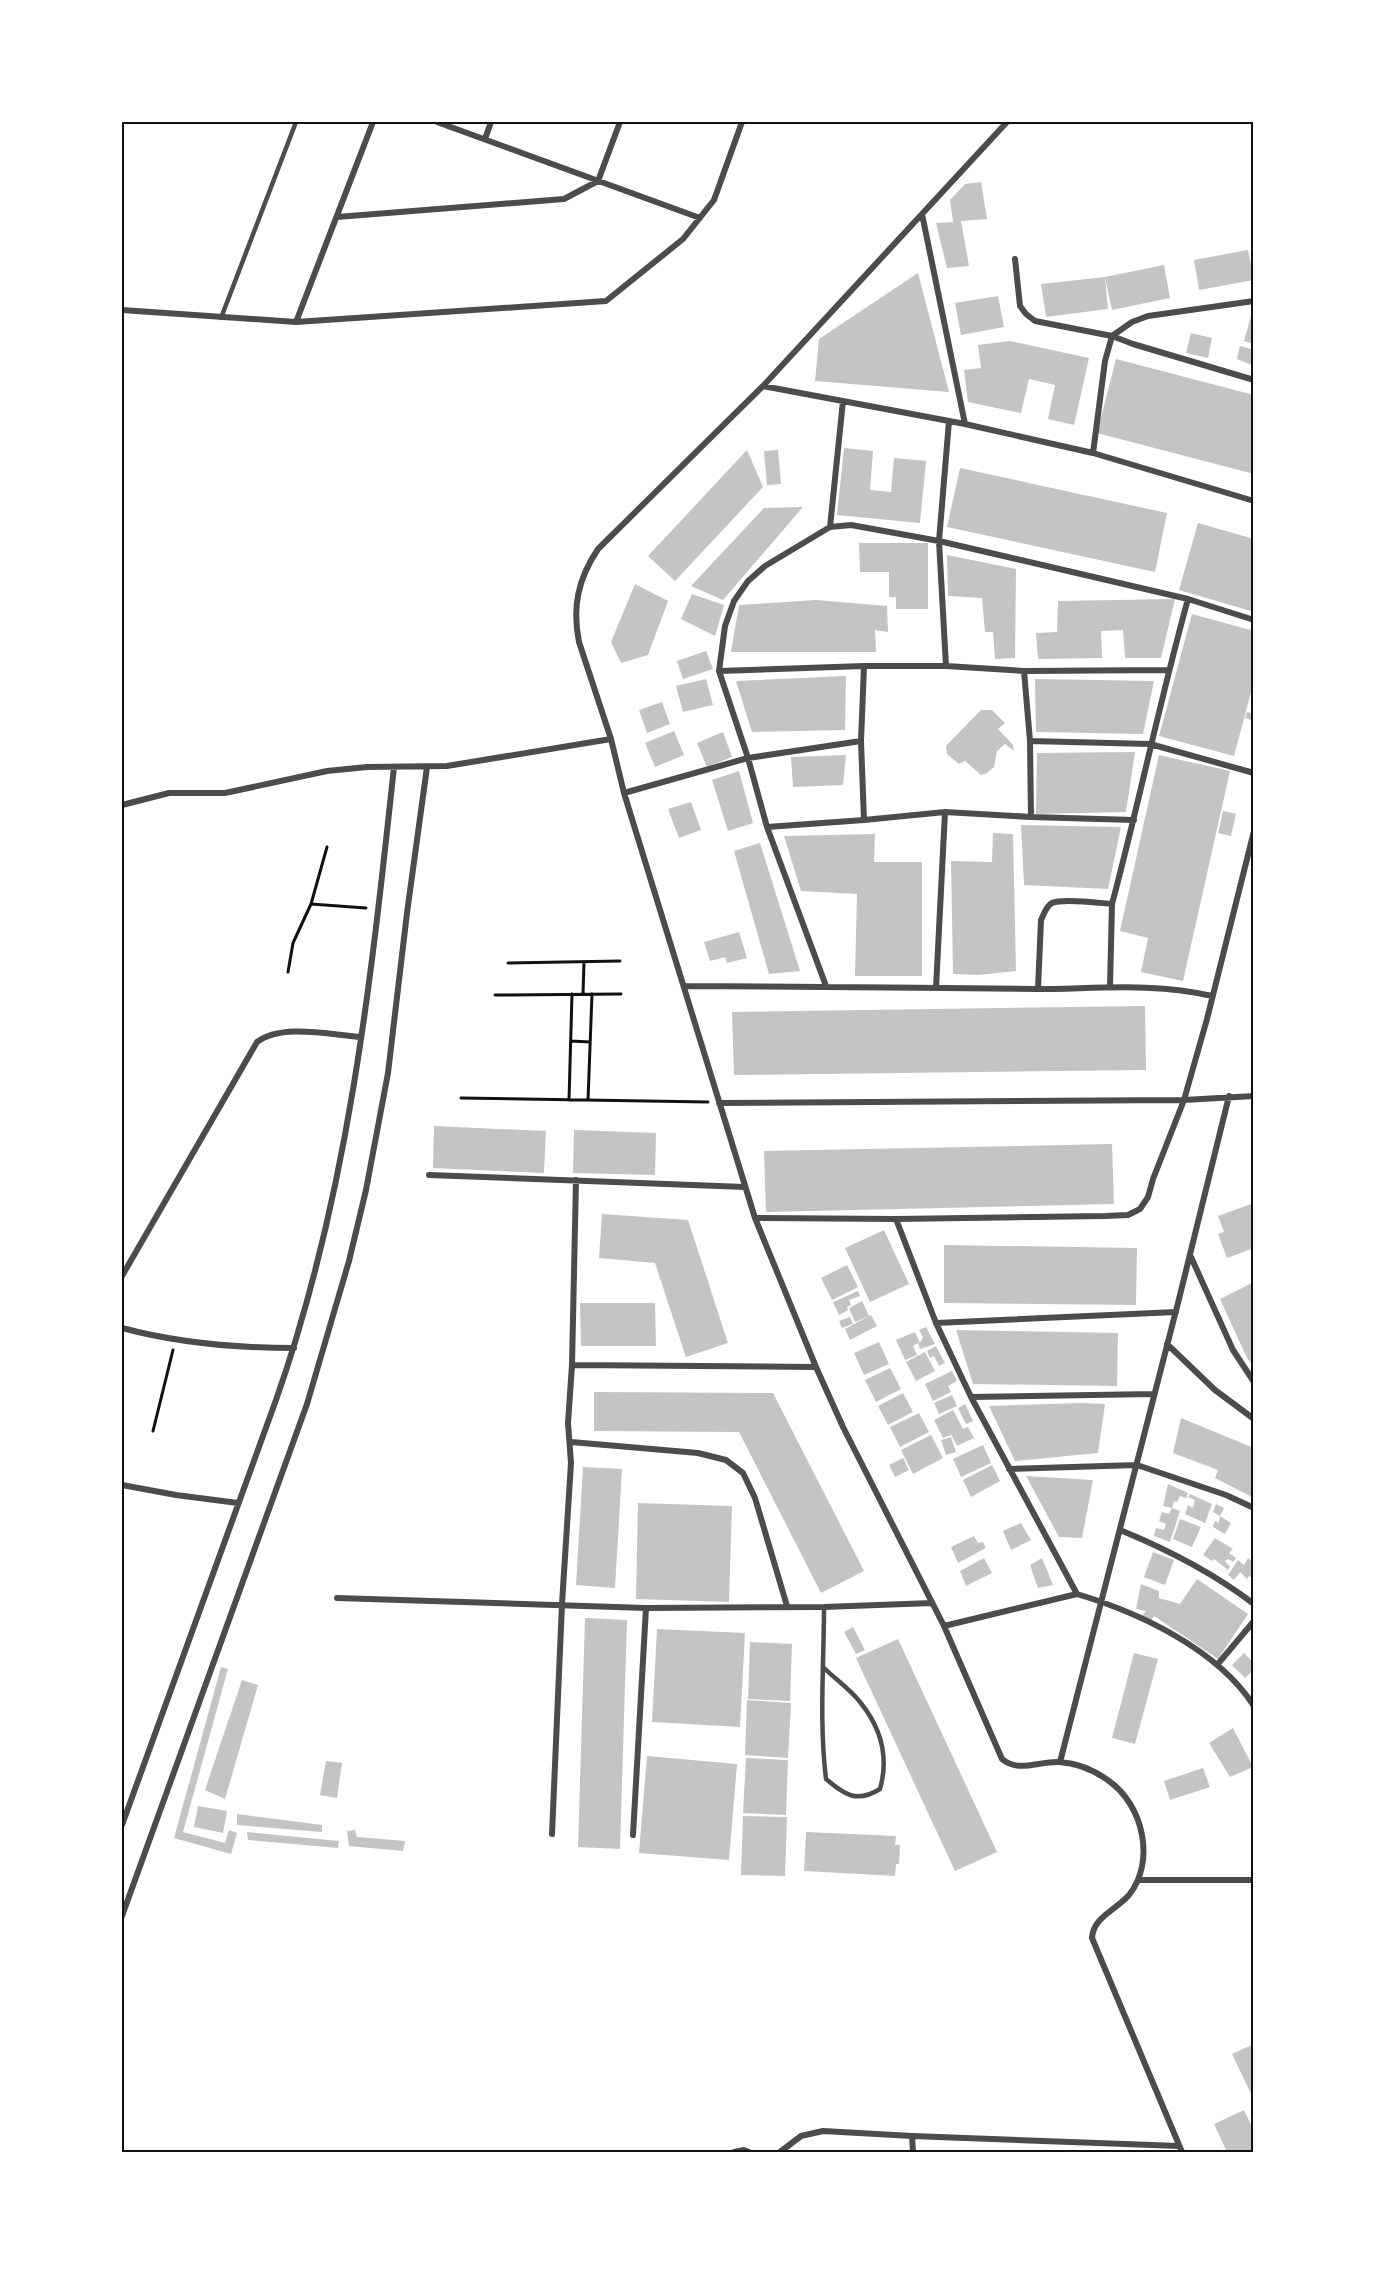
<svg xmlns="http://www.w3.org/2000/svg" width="1375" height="2274" font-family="Lato,sans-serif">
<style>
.building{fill:#c4c4c4}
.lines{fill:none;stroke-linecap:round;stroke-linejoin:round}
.path{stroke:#111;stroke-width:3}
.service{stroke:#4c4c4c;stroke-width:4.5}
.minor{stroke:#4c4c4c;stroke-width:6}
.neatline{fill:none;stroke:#111;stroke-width:2}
</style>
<rect width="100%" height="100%" fill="#fff"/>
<path class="building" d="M981 182 987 219 961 221 969 266 947 268 936 223 953 222 950 200 965 184Z
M1248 250 1254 280 1199 290 1194 260Z
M1164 265 1170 298 1112 310 1105 277 1108 309 1046 317 1041 284 1105 277Z
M918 273 949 392 815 381 819 339Z
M998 296 1004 327 961 335 955 303Z
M1251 316 1254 317V344L1244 341Z
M1191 333 1212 338 1208 358 1186 353Z
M1010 341 1089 358 1074 425 1048 419 1055 385 1029 379 1021 413 968 402 964 370 981 368 978 345Z
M1240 346 1254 350V366L1237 359Z
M1116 359 1254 395V474L1097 433Z
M844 448 873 451 870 490 891 492 894 458 926 461 920 523 837 515Z
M747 450 763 487 675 581 648 556Z
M778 450 781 484 767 485 764 451Z
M960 468 1167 513 1155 572 947 527Z
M803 507 723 600 691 586 764 508Z
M1198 523 1254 539V612L1179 590Z
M859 543H928V609H896V597H889V572H860Z
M947 555 1016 569 1015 658 995 659 993 632H985L982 598 948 596Z
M635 584 668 601 648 655 621 663 611 642Z
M692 594 724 605 715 636 681 619Z
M1175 599 1161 658H1125L1123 630 1101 631 1102 658 1038 659 1036 633 1057 632 1058 601Z
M816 600 887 606 888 632 875 630 876 652H731L739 605Z
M1192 614 1254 631V681L1234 756 1159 736Z
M706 651 713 669 683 679 677 661Z
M846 676 845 730 752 732 736 681Z
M706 679 713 705 683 712 676 686Z
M1035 679 1154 681 1143 734 1036 732Z
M662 702 670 724 647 733 639 710Z
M981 710H992L1005 723 998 729 1013 745 1014 751 1005 744 997 751 994 767 987 773 981 775 965 761 959 764 947 754 946 746Z
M1247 712 1254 714V721L1245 718Z
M674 731 684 755 655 767 645 743Z
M723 732 732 757 707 767 697 743Z
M1135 752 1126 812 1036 814 1037 753Z
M846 755 843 785 793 787 791 757Z
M1159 755 1230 771 1183 981 1141 972 1148 938 1120 931Z
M739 771 753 823 728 831 712 780Z
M691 802 701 830 679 838 668 809Z
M1223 811 1236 814 1231 836 1218 833Z
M1021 825 1121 827 1108 889 1024 885Z
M993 833 1013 834 1016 971 978 975 953 974 951 861 992 862Z
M875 834 874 862H922V976H855L857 894 801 891 784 836Z
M760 843 800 971 769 974 734 851Z
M739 932 747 958 727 963 725 957 710 961 704 942Z
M1145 1006 1146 1070 734 1075 732 1012Z
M434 1126 546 1131 544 1173 433 1168Z
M574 1130 656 1133 655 1175 573 1173Z
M1112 1144 1114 1204 766 1212 764 1151Z
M1254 1203V1248L1227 1258 1218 1234 1224 1232 1218 1216Z
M602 1214 688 1220 728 1343 686 1357 655 1263 599 1258Z
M884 1230 909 1284 870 1302 845 1248Z
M944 1245 1137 1248 1136 1305 944 1303Z
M847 1265 858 1287 832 1300 821 1278Z
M1254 1282V1367L1247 1358 1220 1299Z
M858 1291 860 1296 849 1300 851 1305 847 1307 848 1310 839 1315 833 1302Z
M862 1301 869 1316 855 1322 849 1308Z
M580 1303H655L656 1346H581Z
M871 1315 877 1326 850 1340 845 1329Z
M850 1317 853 1324 842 1328 839 1321Z
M926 1327 935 1344 920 1349 918 1343 913 1346 917 1355 905 1360 896 1340 915 1332 920 1343 923 1337 919 1330Z
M956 1330 1118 1333 1117 1386 973 1384Z
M879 1342 889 1364 864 1375 854 1353Z
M936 1346 945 1363 939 1366 934 1356 930 1358 927 1351Z
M925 1352 935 1371 916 1381 906 1362Z
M890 1368 901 1389 876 1402 865 1380Z
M952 1371 957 1381 948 1386 951 1392 933 1401 925 1384Z
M594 1392 773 1393 864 1571 821 1593 739 1432 594 1431Z
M903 1393 913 1412 888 1425 878 1406Z
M952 1395 957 1406 939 1414 934 1403Z
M1081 1403 1105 1404 1098 1453 1015 1461 989 1406Z
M965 1404 973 1421 966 1424 958 1408Z
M953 1410 963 1429 968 1427 974 1438 957 1446 950 1432 951 1435 943 1438 934 1420Z
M919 1413 929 1432 900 1447 890 1427Z
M1181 1418 1254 1448V1498L1215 1478 1218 1470 1173 1453Z
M931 1435 943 1458 913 1474 901 1450Z
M951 1437 956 1452 946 1455 941 1440Z
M983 1445 991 1463 961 1477 953 1459Z
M903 1458 909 1470 895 1477 889 1465Z
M992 1465 1000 1481 971 1497 963 1480Z
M583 1467 622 1469 615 1588 576 1585Z
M1026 1476 1093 1480 1082 1538 1059 1537Z
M1168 1484 1188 1493 1186 1498 1180 1496 1177 1502 1174 1501 1172 1508 1163 1506Z
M1190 1494 1212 1504 1205 1523 1185 1514 1188 1505 1193 1508 1195 1500 1188 1497Z
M638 1503 732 1506 729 1602 636 1599Z
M1216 1504 1224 1508 1220 1516 1213 1512Z
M1172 1508 1180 1511 1170 1542 1154 1536 1156 1528 1164 1530 1166 1524 1159 1521 1162 1512 1169 1514Z
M1220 1516 1231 1523 1225 1534 1213 1527 1215 1521 1219 1523Z
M1180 1519 1201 1527 1192 1547 1173 1539Z
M1021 1523 1031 1540 1011 1550 1003 1531Z
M974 1536 978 1543 983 1542 986 1548 958 1563 951 1547Z
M1215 1538 1233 1549 1229 1553 1236 1558 1233 1562 1228 1559 1225 1561 1230 1567 1228 1570 1214 1559 1212 1561 1203 1555Z
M1153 1552 1174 1560 1165 1585 1144 1577Z
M984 1558 992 1573 966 1586 960 1571Z
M1042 1558 1053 1585 1038 1588 1030 1565Z
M1248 1558 1254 1563 1253 1579 1249 1576 1247 1579 1240 1572 1234 1580 1228 1575 1238 1560 1244 1565Z
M1197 1579 1248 1614 1218 1659 1154 1616 1151 1621 1142 1616 1146 1611 1136 1609 1141 1584 1159 1591V1598L1180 1604Z
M585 1618 627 1620 620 1849 578 1847Z
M853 1627 865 1650 856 1654 844 1632Z
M657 1629 745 1633 740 1727 652 1722Z
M898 1639 997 1852 955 1871 856 1658Z
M750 1642 792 1644 790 1701 748 1699Z
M1134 1653 1158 1659 1135 1744 1112 1738Z
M1244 1653 1254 1663V1669L1245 1678 1232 1665Z
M221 1667 228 1669 183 1832 225 1843 229 1830 237 1833 231 1854 174 1838Z
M242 1680 258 1685 225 1799 205 1790Z
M747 1700 791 1703 788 1758 745 1755Z
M1233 1728 1253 1767 1230 1777 1209 1743Z
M647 1756 737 1764 729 1860 639 1853Z
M746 1758 788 1760 786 1815 743 1813Z
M326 1761 342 1763 337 1798 320 1795Z
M1203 1768 1210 1787 1170 1800 1164 1781Z
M198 1806 227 1811 223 1833 194 1827Z
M237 1814 322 1825V1832L237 1825Z
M743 1816 787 1817 785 1876 741 1875Z
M355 1830 357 1837 405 1841 403 1851 349 1846 347 1831Z
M247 1832 339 1841 338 1848 248 1840Z
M806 1832 896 1836 895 1845H900L899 1864H896L895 1876 804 1871Z
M1254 2044V2100L1232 2054Z
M1244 2110 1254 2131V2152H1227L1214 2124Z"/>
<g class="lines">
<path class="path" d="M311 904 366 908
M508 963 620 961
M288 972 293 943 311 904 327 847
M583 994 584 962
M495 995 621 994
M571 1041 590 1042
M461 1098 708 1102
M569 1100 572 994
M588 1100 592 994
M153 1431 173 1350"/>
<path class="service" d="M221 318 296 122
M823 1667C835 1679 850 1689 860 1702 882 1729 889 1757 880 1789 856 1804 844 1794 826 1779 819 1722 824 1663 824 1607"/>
<path class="minor" d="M437 122 700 218
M1007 122 763 386 598 549C578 579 572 607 579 642L611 739 624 793 755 1218 816 1367 843 1427 944 1626 1002 1759C1018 1773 1039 1761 1059 1762 1077 1763 1094 1770 1109 1781 1143 1805 1156 1861 1129 1895 1116 1910 1093 1917 1092 1938L1182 2152
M485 139 491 122
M922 214 965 424
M337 217 564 199 598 181 620 122
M1015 259 1020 306 1026 314 1035 321 1112 336 1132 322 1148 316 1254 301
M122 310 296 322 606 301 683 239 714 200 742 122
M296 322 373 122
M763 386 965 424 1093 453 1254 501
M1093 453 1105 361 1112 336 1133 344 1254 380
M830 527 843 401
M864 666H946L1024 671 1030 741 1031 817 945 812 864 820 861 741Z
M946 666 939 541 949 421
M719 671 864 666
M1024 671 1168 670
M1030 741 1150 744 1254 773
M624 793 748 758 861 741
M122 805 169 793H225L327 771 367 767 447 766 611 739
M1031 817 1134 820
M767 827 864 820
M684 986C801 986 918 988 1035 989 1094 989 1154 982 1212 996
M826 986 767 827 748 758 719 671 725 626 734 601 748 581 765 566 830 527 851 525 939 541 1188 599 1254 620
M1110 987 1112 904
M936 988 945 812
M1038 989 1041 920C1044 914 1046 906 1052 903 1063 898 1099 903 1112 904 1139 803 1160 700 1188 599
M719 1103 1184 1100 1254 1096
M429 1175 745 1187
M755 1218 896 1219 1105 1216 1128 1215 1140 1209 1148 1197 1153 1179 1184 1100 1207 1019 1254 831
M896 1219 936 1323 971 1397 1077 1594 944 1626
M1191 1257 1233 1350 1254 1382
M122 1276 257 1042C282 1023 331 1035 361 1037
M936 1323 1176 1312
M122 1328C178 1343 236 1348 294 1348
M1167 1344 1215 1390 1254 1419
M572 1365 816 1367
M971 1397 1154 1394
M571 1442 698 1453 726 1460 743 1473 755 1498 787 1606
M1009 1469 1137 1465 1226 1495 1254 1508
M122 1485 176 1495 238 1503
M1120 1530C1169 1550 1212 1572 1254 1604
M1077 1594C1140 1613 1217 1649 1254 1706
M337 1598 646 1608 824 1607 932 1603
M1217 1665 1254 1621
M1060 1762 1179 1299 1229 1096
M122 1825 276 1400C348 1196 371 981 394 767
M552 1834 562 1604 571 1463 568 1423 572 1365 576 1180
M633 1835 646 1608
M1138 1880H1254
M122 1916 307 1404 349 1261 366 1190 388 1073 407 913 427 767
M912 2136 913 2152
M734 2152 744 2150 749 2152
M780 2152 801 2136 823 2131 912 2136 1179 2146"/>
</g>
<rect width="1375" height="2274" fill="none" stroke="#ffffff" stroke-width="246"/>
<rect x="123" y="123" width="1129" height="2028" class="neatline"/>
</svg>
